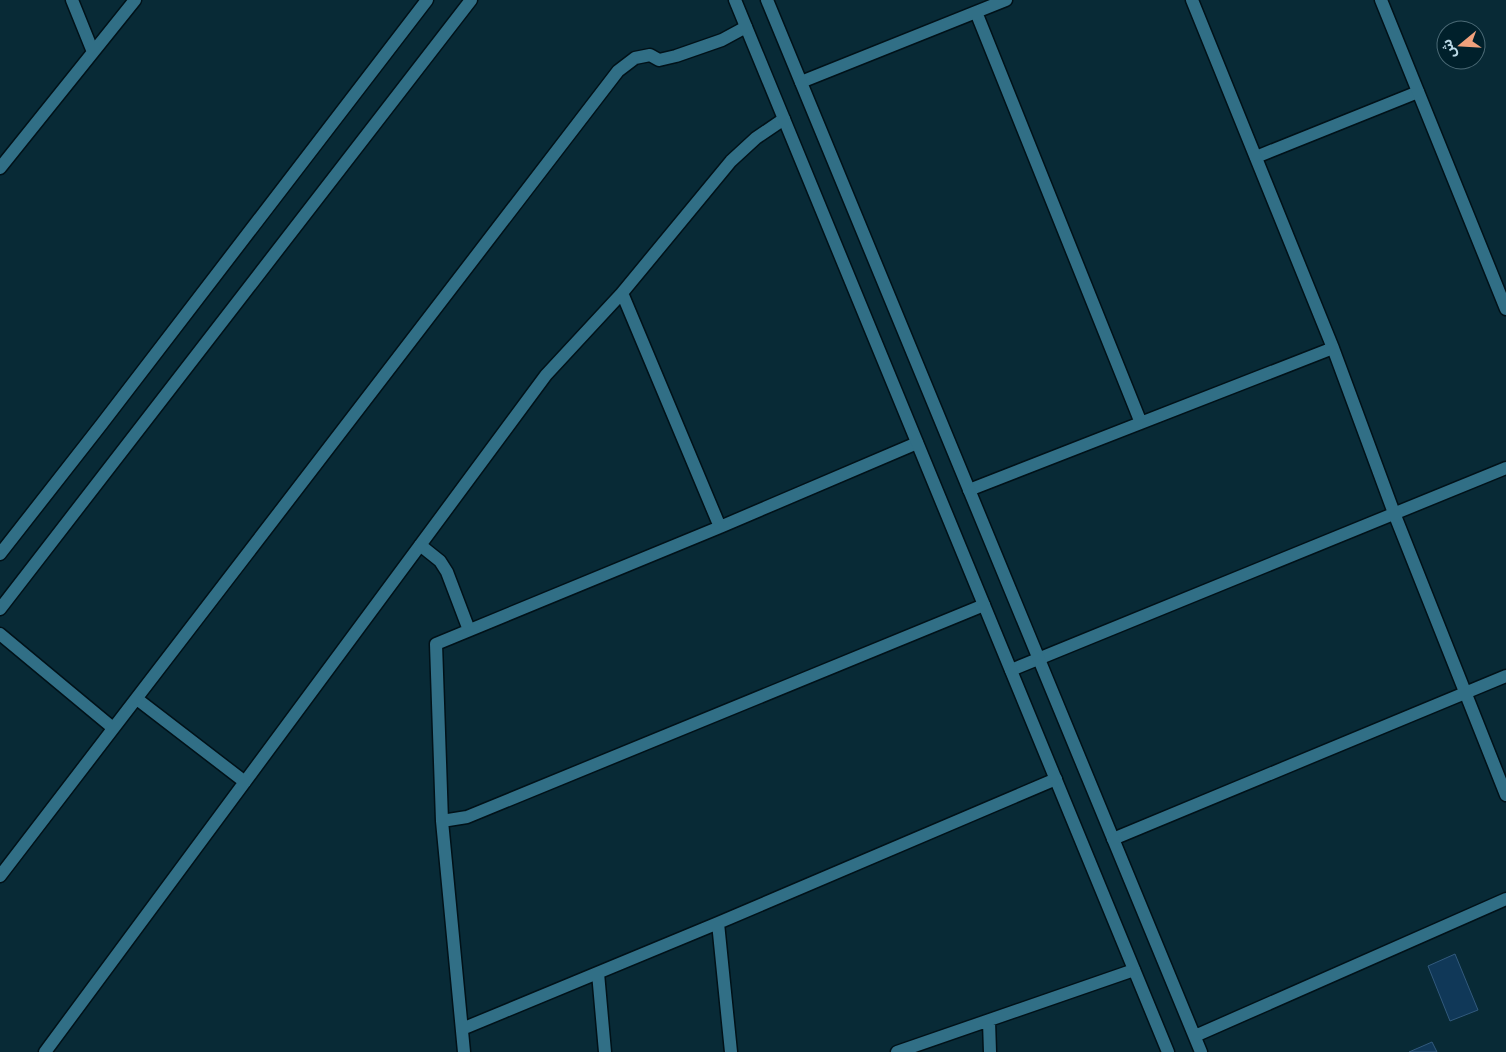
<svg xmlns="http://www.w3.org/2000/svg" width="1506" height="1052" font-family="Arial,'Noto Sans Arabic',sans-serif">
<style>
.building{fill:#103858;stroke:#325a7d}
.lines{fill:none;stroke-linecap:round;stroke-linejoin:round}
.service-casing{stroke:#011118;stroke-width:15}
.minor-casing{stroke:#011118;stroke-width:15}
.tertiary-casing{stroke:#011118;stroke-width:15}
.service{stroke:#316f86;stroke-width:12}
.minor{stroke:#316f86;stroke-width:12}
.tertiary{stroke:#316f86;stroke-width:12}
</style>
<rect width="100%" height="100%" fill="#082a36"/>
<path class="building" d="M1455 954 1478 1010 1450 1021 1428 966Z
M1432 1042 1437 1052H1409Z"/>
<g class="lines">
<defs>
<path id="service" d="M1256 157 1418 92"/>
<path id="minor" d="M72 0 93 52
M1192 0 1333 348 1394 513 1506 795
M1381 0 1506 309
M976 12 1141 423
M801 82 1006 0
M0 168 135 0
M622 293 720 527
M969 490 1333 348
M420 545 440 561 447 572 469 630
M0 634 113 728
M1011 670 1506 468
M137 699 245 782
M442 821 467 817 984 605
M1113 839 1506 676
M0 876 618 71 635 58 650 55 659 60 676 56 722 40 746 27
M718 923 731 1052
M598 973 605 1052
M989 1021 990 1052
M462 1029 718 923 1056 779
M45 1052 546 375 622 293 731 161 756 138 784 119
M464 1052 442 821 436 644 720 527 917 443
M897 1052 1134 970"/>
<path id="tertiary" d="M735 0 1168 1052
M767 0 1201 1052
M0 554 101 425 427 0
M0 609 471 0
M1195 1036 1506 899"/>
</defs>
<use href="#service" class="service-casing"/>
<use href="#minor" class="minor-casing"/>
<use href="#tertiary" class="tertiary-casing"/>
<use href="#service" class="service"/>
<use href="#minor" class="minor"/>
<use href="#tertiary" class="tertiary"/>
</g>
<g transform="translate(1461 45) rotate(252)"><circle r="24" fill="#00202b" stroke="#4b6a76"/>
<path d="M0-4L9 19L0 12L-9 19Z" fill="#f1a17c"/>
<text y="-8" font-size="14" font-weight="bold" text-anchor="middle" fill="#bbd9e6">ش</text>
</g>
</svg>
